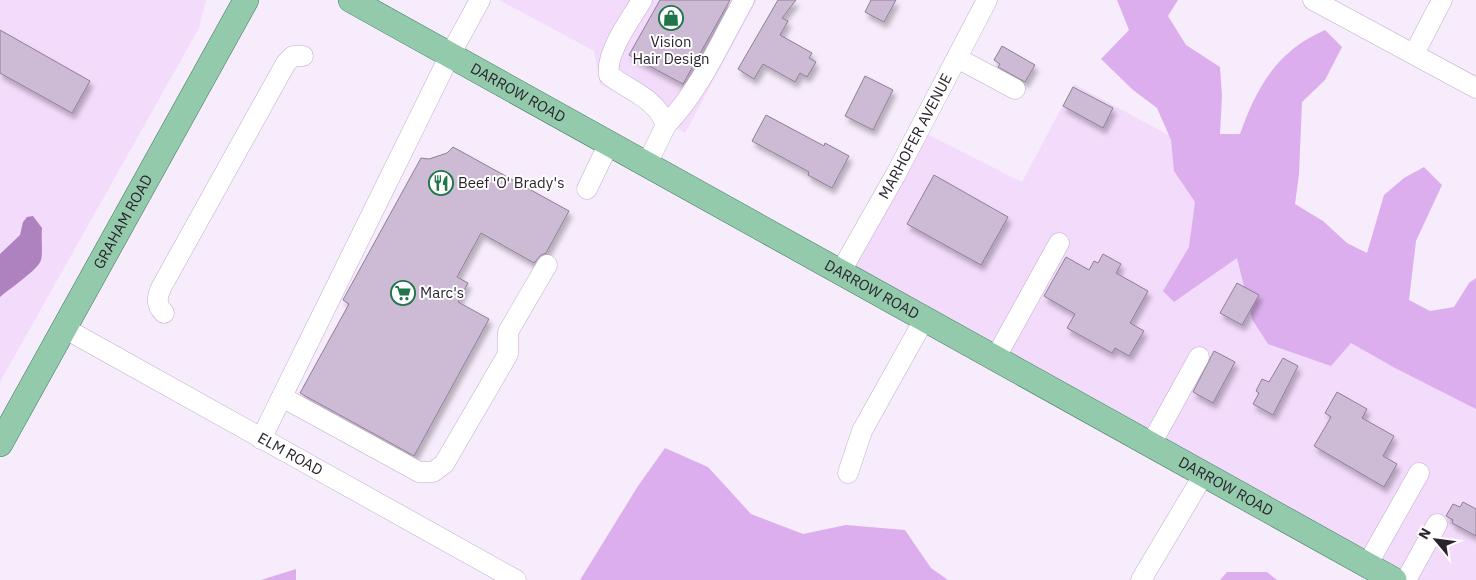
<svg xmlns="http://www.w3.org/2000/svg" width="1476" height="580" font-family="'IBM Plex Sans',sans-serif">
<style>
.built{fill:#f3dbfc}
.forest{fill:#dcaeee}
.water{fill:#ae82bf}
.building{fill:#cdbbd5;stroke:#8f7e96;filter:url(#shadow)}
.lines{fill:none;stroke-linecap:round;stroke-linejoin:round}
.minor-casing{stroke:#c0adc7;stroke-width:21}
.major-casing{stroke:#3e795a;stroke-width:26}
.minor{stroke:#fff;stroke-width:20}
.major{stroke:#92caab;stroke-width:25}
.labels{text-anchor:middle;stroke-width:4;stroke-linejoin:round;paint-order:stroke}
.poi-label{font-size:15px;fill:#2a232d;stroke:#fff;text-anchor:start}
.street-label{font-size:15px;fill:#2a232d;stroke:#fff}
</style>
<defs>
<filter id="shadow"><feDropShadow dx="3" dy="5.5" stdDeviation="2.5" flood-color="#0004"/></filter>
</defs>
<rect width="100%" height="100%" fill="#f7ecfc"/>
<path class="built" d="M0 0H206L199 28 0 382Z
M499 0H757L685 133 600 84 594 51Z
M1074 84 1250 179 1476 386V580H1394L836 276 919 130 1022 182Z"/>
<path class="forest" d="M1117 0H1178L1168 16 1186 45 1220 67 1222 96 1220 134H1240C1257 86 1277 51 1325 30L1342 47 1325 80 1302 102 1299 174 1295 204 1323 221 1347 243 1367 253 1384 195 1404 178 1424 167 1442 185 1416 241 1409 300 1430 311 1454 307 1469 283 1476 278V409L1395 368 1351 343 1331 366 1268 344 1252 319 1237 258 1174 302 1163 291 1189 247 1195 202 1174 171 1171 140 1157 108 1133 90 1101 59 1129 30Z
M665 448 708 467 751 514 803 534 846 525 905 530 931 568 948 580H580L638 486Z
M296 569V580H261Z
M1227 572H1267L1277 580H1220Z"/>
<path class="water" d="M33 216 42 228C41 237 43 254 41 260 38 270 9 289 0 297V254L20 235 23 222 27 217Z"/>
<path class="building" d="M660 0H730L683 84 629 55Z
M778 0H796L782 18 788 21 780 35 812 53 809 58 816 62 807 77 800 73 795 82 763 64 754 79 738 69Z
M871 0H896L884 22 865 12Z
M0 30 90 81 72 113 0 73Z
M1002 46 1035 65 1025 82 998 67 1000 64 994 60Z
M865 76 893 90 873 130 845 116Z
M1073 87 1113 108 1103 128 1063 106Z
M766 115 824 146 825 143 849 156 832 188 808 175 809 172 752 141Z
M453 147 569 211 546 253 541 255 534 263 481 233 457 277 468 283 458 302 489 319 414 456 300 393 349 304 343 300 344 298 421 158 429 159 447 153Z
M934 175 1008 217 981 265 907 224Z
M1103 254 1121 264 1116 273 1148 291 1130 323 1144 331 1129 356 1115 348 1112 353 1067 328 1075 314 1044 296 1066 257 1089 270 1094 261 1098 263Z
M1237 283 1259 295 1242 325 1220 313Z
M1214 351 1235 362 1213 403 1193 392Z
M1283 358 1298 366 1273 415 1253 404 1259 393 1256 391 1262 379 1269 382Z
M1337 392 1367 409 1362 418 1394 436 1383 456 1397 464 1384 487 1314 446 1331 417 1325 413Z
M1463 502 1476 509V536L1452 523 1453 520 1446 516 1453 504 1460 507Z"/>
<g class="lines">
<defs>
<g id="minor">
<path d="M642 0C631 19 605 53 609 75 630 91 656 98 666 125L647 164"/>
<path d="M1313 0 1476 88"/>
<path d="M1414 54 1442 0"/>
<path d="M957 58 1015 89"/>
<path d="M666 125C700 90 720 42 744 0"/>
<path d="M587 189 609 143"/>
<path id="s1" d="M841 271 896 174 987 0"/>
<path d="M164 313C155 304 157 296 162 286L286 63 293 56H303"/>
<path id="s2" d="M64 328 516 580"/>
<path d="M996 357 1059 243"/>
<path d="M282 397 419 472H433L444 464 508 354V332L547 265"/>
<path d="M261 439 450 55 480 0"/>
<path d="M1151 444 1199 357"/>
<path d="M848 473 862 431 925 318"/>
<path d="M1367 565 1419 473"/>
<path d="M1141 580 1204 474"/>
<path d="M1406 580 1437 524"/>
</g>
<g id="major">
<path id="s3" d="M351 0 1394 580"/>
<path id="s4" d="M0 444 246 0"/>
</g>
</defs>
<use href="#minor" class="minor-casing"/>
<use href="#major" class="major-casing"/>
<use href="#minor" class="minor"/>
<use href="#major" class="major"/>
</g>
<defs>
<symbol id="shop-ring" viewBox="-11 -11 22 22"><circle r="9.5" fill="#fff" stroke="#1e764a" stroke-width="1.5"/><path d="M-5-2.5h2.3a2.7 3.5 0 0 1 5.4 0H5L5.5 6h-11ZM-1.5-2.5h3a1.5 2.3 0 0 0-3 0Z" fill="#1e764a"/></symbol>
<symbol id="restaurant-ring" viewBox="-11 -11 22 22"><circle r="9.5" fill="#fff" stroke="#1e764a" stroke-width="1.5"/><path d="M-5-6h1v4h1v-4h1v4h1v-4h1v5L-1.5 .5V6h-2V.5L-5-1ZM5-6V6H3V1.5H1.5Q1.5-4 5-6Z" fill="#1e764a"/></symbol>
<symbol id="supermarket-ring" viewBox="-11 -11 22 22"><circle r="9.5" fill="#fff" stroke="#1e764a" stroke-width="1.5"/><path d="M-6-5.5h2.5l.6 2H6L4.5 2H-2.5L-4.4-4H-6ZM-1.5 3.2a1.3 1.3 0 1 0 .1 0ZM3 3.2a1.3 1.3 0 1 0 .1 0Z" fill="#1e764a"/></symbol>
</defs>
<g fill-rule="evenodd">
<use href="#shop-ring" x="657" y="4" width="28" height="28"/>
<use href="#restaurant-ring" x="427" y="169" width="28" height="28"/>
<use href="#supermarket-ring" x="389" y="279" width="28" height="28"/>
</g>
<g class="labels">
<g class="poi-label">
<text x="671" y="47" text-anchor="middle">Vision<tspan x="671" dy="17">Hair Design</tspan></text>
<text x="458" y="188">Beef 'O' Brady's</text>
<text x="420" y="298">Marc's</text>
</g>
<g class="street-label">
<text dy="5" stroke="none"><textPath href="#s3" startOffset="191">DARROW ROAD</textPath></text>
<text dy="5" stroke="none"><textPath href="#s1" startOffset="154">MARHOFER AVENUE</textPath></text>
<text dy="5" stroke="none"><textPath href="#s4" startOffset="254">GRAHAM ROAD</textPath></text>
<text dy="5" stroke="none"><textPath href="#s3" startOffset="596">DARROW ROAD</textPath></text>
<text dy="5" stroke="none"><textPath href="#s2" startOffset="259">ELM ROAD</textPath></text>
<text dy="5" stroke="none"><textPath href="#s3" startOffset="1001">DARROW ROAD</textPath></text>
</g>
</g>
<g transform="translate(1436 540) rotate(299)" stroke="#ffffff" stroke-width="4" paint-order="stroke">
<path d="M0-4L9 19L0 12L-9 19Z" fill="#2a232d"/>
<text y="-8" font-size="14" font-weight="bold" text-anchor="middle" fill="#2a232d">N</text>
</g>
</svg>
